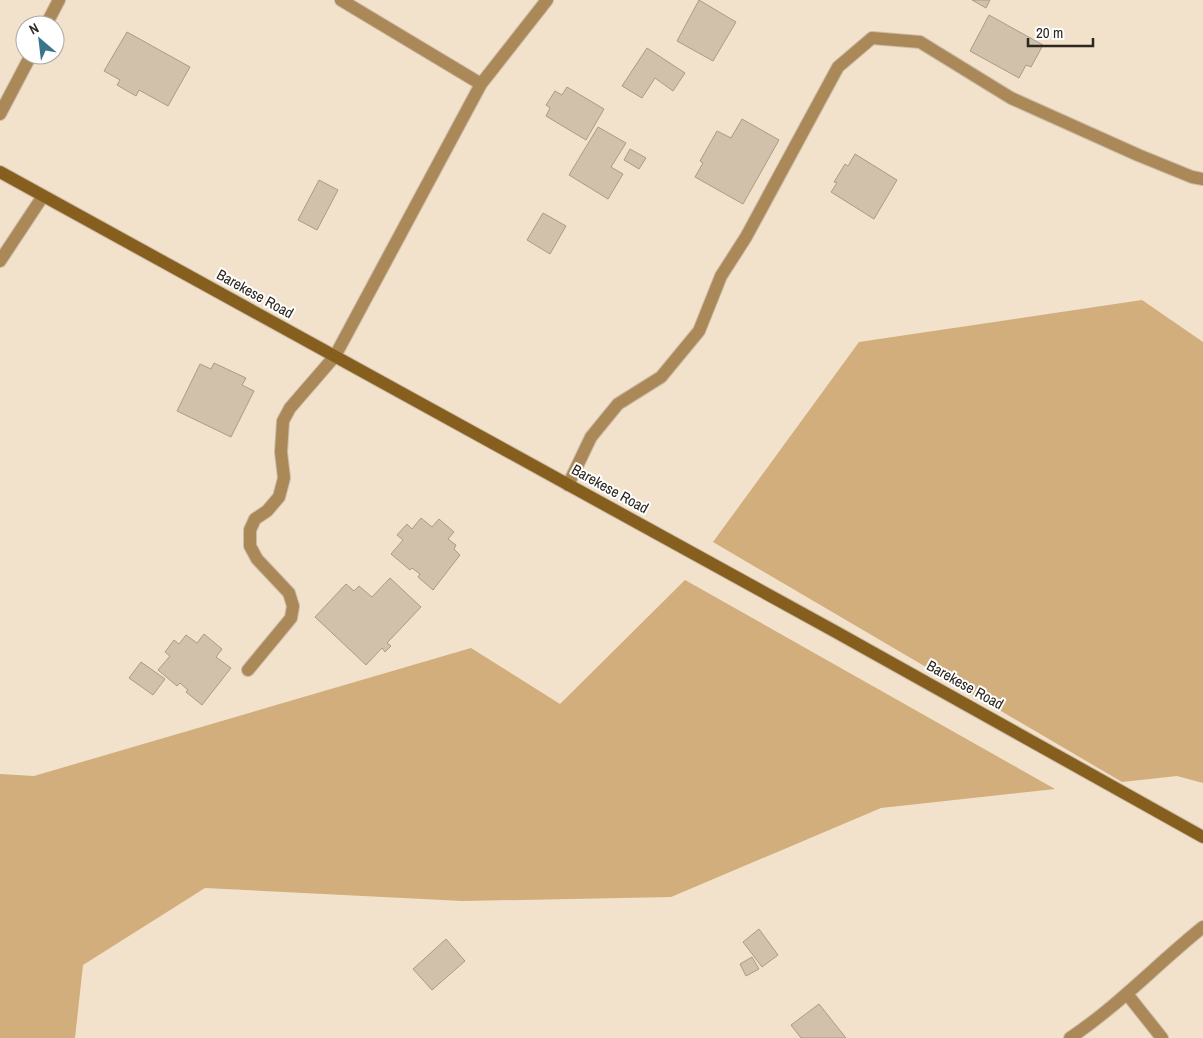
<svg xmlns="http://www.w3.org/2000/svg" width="1203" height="1038" font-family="'Archivo Narrow',sans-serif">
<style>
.green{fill:#d1ae7c}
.building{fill:#d1c1ab;stroke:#aa9b86}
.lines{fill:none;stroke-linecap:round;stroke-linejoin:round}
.street-casing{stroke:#cbbca9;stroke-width:14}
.secondary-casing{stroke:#cbbca9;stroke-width:14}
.street{stroke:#ab8857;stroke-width:12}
.secondary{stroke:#865e1d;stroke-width:12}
.labels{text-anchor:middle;stroke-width:4;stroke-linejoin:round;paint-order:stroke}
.street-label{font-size:15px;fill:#2d271f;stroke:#fff}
</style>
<rect width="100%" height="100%" fill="#f2e1cb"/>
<path class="green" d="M1142 300 1203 342V783L1177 776 1122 782 713 542 859 342Z
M685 580 1055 789 881 808 671 897 463 901 205 888 83 965 75 1038H0V774L34 776 471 648 560 704Z"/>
<path class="building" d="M699 0 736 22 713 61 677 41Z
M972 0H990L986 8Z
M989 15 1043 45 1031 67 1026 65 1019 78 970 51Z
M127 32 190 67 168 106 139 90 136 96 117 85 120 80 104 71Z
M647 48 685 73 673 91 655 78 642 98 622 86Z
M567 87 604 109 586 140 546 116 550 108 546 105 555 91 562 95Z
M742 119 779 140 743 204 695 177 703 163 700 161 717 131 731 138Z
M598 127 626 143 611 167 623 174 608 199 569 175Z
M630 149 646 158 639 169 624 160Z
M855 154 897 180 874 219 831 192 837 183 834 182 845 164 848 166Z
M319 180 338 190 317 230 298 220Z
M543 213 566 226 550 254 527 240Z
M214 363 246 378 242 385 254 391 231 437 177 411 200 364 211 369Z
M421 518 432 527 439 519 454 532 448 539 456 545 454 549 460 555 433 590 418 577 420 574 412 568 410 570 391 554 403 540 397 535 407 524 412 529Z
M390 578 421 607 387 643 391 646 385 652 382 648 366 665 315 617 346 584 354 591 359 586 372 597Z
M204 634 222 649 216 657 231 668 202 705 186 692 188 690 180 683 177 686 158 670 170 656 165 652 174 640 179 644 186 635 197 643Z
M141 662 165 679 153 695 129 678Z
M759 929 778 955 762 967 743 942Z
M446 939 465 961 432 990 413 969Z
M752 957 759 969 746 976 740 964Z
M819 1004 846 1038H801L791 1025Z"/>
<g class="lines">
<defs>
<path id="street" d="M341 0 481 84
M46 25 59 0
M0 114 31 55
M0 261 43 196
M568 485 591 437 618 404 661 377 699 331 721 276 746 237 838 67 872 38 920 42 1011 98 1138 155 1192 177 1203 179
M248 670 291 618 293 606 289 593 257 559 250 546V530L255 519 267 511 279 497 284 478 281 452 283 421 290 408 335 356 481 84 547 0
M1127 994 1162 1038
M1070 1038C1118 1006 1158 963 1203 927"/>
<path id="secondary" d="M0 172 836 632 1203 837"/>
</defs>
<use href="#street" class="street-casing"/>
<use href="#secondary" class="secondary-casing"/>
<use href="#street" class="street"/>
<use href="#secondary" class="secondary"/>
</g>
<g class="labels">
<g class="street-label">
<text transform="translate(255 294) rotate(29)" y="5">Barekese Road</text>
<text transform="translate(610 489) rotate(29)" y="5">Barekese Road</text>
<text transform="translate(965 685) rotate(29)" y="5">Barekese Road</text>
</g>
</g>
<g transform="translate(40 40) rotate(332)"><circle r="24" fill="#ffffff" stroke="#aba9a5"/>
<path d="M0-4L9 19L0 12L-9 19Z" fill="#39768c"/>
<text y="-8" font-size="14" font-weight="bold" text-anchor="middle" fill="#2d271f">N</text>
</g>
<path d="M1028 38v8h65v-8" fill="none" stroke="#2d271f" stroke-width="2.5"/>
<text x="1036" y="38" font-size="15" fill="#2d271f" stroke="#ffffff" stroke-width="4" paint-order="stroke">20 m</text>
</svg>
